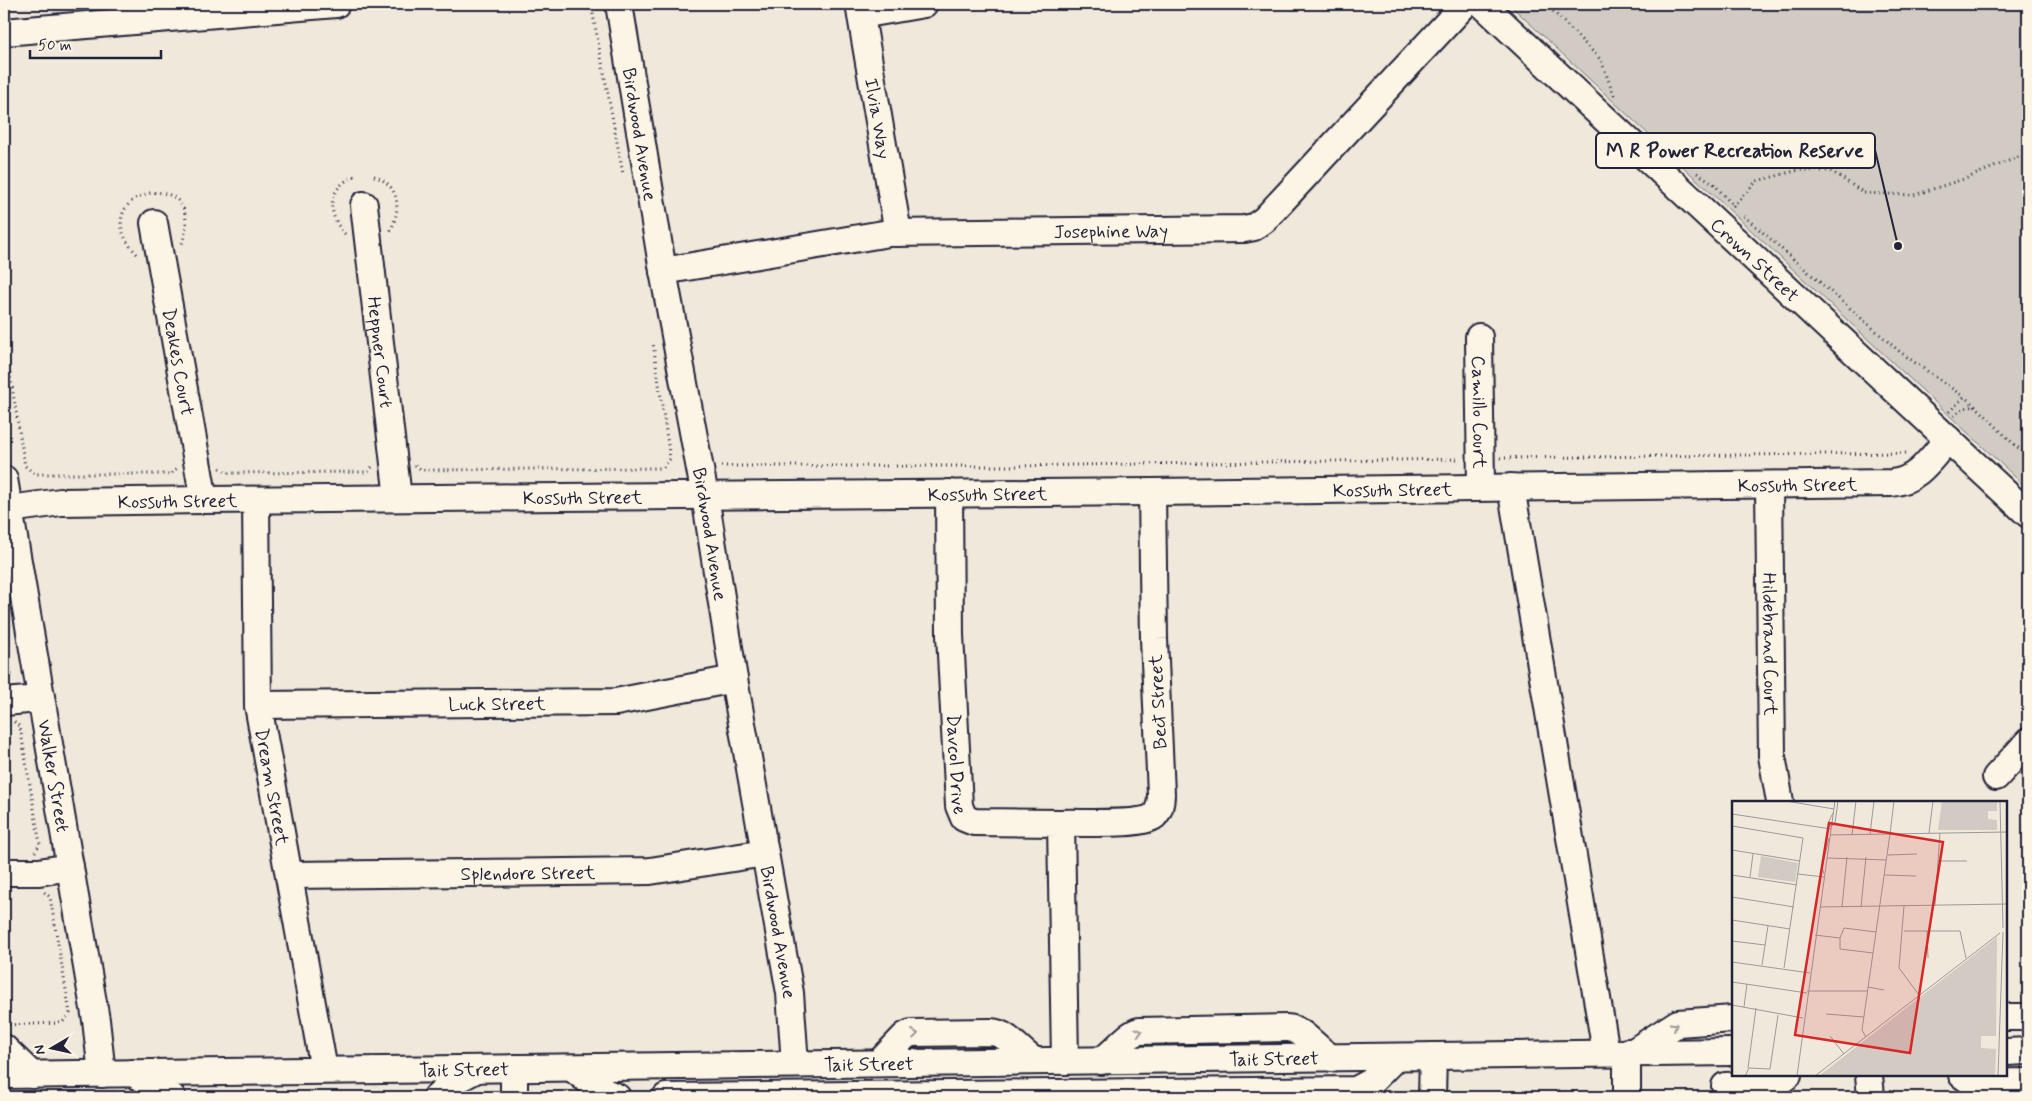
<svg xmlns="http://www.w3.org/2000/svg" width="2032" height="1101" font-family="Mynerve,sans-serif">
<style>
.green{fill:#d1cbc3;stroke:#7a767f}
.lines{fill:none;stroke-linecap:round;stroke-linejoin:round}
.minor-casing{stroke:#22223b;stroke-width:30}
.path{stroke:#22223b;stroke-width:3;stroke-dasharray:1 4;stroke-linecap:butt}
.minor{stroke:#fcf5e5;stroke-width:26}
.oneway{stroke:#9a9698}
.labels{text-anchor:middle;stroke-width:4;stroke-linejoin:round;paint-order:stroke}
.street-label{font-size:19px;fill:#22223b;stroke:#fcf5e5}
.inset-road{fill:none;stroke:#9d999b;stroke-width:1}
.view{fill:#d62828;fill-opacity:0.15;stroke:#d62828;stroke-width:2.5}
.inset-edge{fill:none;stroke:#22223b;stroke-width:2.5}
.leader{fill:none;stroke:#22223b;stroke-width:2}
.callout-dot{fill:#22223b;stroke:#fcf5e5;stroke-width:2}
.callout{fill:#fcf5e5;stroke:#22223b;stroke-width:2}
.callout-label{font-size:20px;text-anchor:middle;font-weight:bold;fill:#22223b}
</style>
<rect width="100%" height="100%" fill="#efe8db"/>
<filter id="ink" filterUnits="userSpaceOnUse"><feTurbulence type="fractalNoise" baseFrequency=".02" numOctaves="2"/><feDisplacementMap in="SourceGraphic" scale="10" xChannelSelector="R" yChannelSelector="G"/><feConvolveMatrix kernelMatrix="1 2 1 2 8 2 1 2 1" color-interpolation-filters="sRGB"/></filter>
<g filter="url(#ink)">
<path class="green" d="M1509 4H2028V489Z"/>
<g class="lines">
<defs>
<g id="minor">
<path id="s1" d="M619 4 663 271 705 496 734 679 790 993 795 1064"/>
<path id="s2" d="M859 4 898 233"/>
<path id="s3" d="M1482 4 2028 514"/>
<path d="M861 15 924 4"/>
<path d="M4 32 336 4"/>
<path id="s4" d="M364 205 398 498"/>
<path id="s5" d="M154 223 204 500"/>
<path id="s6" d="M663 271 889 233 1244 229 1254 227 1264 220 1465 4"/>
<path id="s7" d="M1479 337 1481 487"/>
<path id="s8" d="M4 479 96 1020 102 1074"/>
<path id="s9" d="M1769 485 1772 756 1780 802"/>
<path d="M1511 487 1606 1052"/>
<path id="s10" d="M949 493 950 635 959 806 964 818 974 822 1061 823 1065 1061"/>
<path id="s11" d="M256 500 258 705 324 1070"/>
<path id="s12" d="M9 509 61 502 204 500 1152 492 1891 483C1918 481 1931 458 1948 439"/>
<path d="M4 702 40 699"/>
<path id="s13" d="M258 705 616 702 734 679"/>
<path d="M1996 777 2028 742"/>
<path d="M1061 823C1080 822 1141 826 1154 816 1160 810 1161 802 1161 794L1154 639 1152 492"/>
<path d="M4 872H39L70 867"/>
<path id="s14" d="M289 875 650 871 765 853"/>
<path d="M2006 1017H2028"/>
<path d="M4 1048 32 1075"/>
<path d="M1627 1052V1097"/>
<path d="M1633 1052 1678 1023 1733 1019"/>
<path d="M2006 1052 2028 1051"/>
<path d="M1101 1061C1114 1053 1127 1034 1139 1031L1287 1028C1303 1028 1316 1050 1332 1058"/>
<path d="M879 1063 905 1036 911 1033 991 1032C1009 1033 1020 1053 1035 1061"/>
<path d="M514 1068V1097"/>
<path d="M572 1068 600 1090 617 1097"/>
<path d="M133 1073 172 1097"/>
<path id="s15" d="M4 1075 1733 1052"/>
<path d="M1869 1075 1871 1097"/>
<path d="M1962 1075 1973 1083 2028 1082"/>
<path d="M1725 1086 1776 1084 1788 1075"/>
<path d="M437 1097 458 1079 477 1069"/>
<path d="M666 1097 1356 1090 1371 1082 1395 1058"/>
<path d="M1432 1097 1433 1056"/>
</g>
</defs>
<use href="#minor" class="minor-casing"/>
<path class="path" d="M591 4 623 174
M1546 4 1601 60 1615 98
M1697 173 1713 183 1736 209
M374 176C401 186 401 209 390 232
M1733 206 1757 181 1799 170 1831 171 1864 193 1914 195 1967 178 2028 153
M1744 216 1900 352 1964 397
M345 234C326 213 327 188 355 176
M137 254C76 191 213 158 181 247
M4 338 25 466 35 474H171L178 467
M1949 412 1964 397C1988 414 2004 439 2028 455
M1954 416 1964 408 1976 406
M1500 458 1906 453
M415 465 422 470 663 468 670 459 653 343
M721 466H1013L1459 459
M220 468 227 473 368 472 372 467
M4 629 11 674 6 681
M14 722 20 727 40 844 35 852
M4 1025 62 1023 70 1013 50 897 44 892"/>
<use href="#minor" class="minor"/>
</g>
<defs><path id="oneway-chevron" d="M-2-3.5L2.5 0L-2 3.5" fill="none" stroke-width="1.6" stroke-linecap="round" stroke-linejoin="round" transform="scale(1.25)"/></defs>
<g class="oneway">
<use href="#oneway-chevron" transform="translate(1674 1026) rotate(-30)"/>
<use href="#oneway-chevron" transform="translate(1139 1032) rotate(-15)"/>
<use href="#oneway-chevron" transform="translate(915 1034) rotate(-7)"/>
</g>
</g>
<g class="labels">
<g class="street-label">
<text dy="7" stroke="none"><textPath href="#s2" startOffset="116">Ilvia Way</textPath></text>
<text dy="7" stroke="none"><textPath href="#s1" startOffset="132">Birdwood Avenue</textPath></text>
<text dy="7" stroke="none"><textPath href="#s6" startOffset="451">Josephine Way</textPath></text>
<text dy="7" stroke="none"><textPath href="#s3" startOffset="374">Crown Street</textPath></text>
<text dy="7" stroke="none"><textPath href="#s4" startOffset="148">Heppner Court</textPath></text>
<text dy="7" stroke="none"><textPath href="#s5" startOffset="141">Deakes Court</textPath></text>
<text dy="7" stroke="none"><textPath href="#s7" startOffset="75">Camillo Court</textPath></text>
<text dy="7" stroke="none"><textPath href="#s12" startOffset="1789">Kossuth Street</textPath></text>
<text dy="7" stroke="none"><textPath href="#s12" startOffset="1384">Kossuth Street</textPath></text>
<text dy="7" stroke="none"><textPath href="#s12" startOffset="979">Kossuth Street</textPath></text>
<text dy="7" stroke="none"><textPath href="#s12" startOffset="574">Kossuth Street</textPath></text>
<text dy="7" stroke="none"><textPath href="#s12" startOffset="169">Kossuth Street</textPath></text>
<text dy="7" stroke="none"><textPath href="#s1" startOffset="538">Birdwood Avenue</textPath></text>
<text dy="7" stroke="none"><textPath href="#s9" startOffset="159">Hildebrand Court</textPath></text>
<text transform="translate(1157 702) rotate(-93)" y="7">Bect Street</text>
<text dy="7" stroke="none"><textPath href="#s13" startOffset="239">Luck Street</textPath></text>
<text dy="7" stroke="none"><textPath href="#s10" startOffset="271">Davcol Drive</textPath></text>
<text dy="7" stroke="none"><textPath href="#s8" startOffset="301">Walker Street</textPath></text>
<text dy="7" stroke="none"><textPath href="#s11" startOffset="288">Dream Street</textPath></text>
<text dy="7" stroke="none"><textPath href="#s14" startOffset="239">Splendore Street</textPath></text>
<text dy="7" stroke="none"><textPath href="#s1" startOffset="942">Birdwood Avenue</textPath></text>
<text dy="7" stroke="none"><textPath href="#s15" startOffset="1270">Tait Street</textPath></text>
<text dy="7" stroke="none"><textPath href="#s15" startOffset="865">Tait Street</textPath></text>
<text dy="7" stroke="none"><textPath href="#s15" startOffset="460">Tait Street</textPath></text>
</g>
</g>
<g transform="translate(1732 801)">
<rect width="275" height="275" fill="#efe8db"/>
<path d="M210 0H265V10H256V18L265 19V29H206ZM29 55 66 62 63 81 26 76ZM265 136 264 235H249V247L264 248 263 275H87Z" fill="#d1cbc3"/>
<path class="inset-road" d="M54 0 102 8M268 0 271 127M0 13 99 28M0 25 71 37 52 167M99 26 103 22 106 0M99 26 97 20 101 12M197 32 201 0M138 33 142 0M158 33 162 0M98 34 275 31M120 34 124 0M0 49 68 60M156 54 185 53M95 57 155 59M206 60H235M66 73 92 76M92 73 90 66 97 37M0 74 65 84M153 74 184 75M18 76 21 53M0 96 62 106M172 105 167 167 187 194M203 105 208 32M88 106 275 103M110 106 115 56M129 106 134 56M0 119 58 128M172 130H228L234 157M195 130 196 157M83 134 108 137 112 127 144 131M108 137V148L141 152M0 140 33 144M0 161 78 172M30 164 36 125M0 181 75 192M136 186 152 189M75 190H136M0 204 71 217M12 206 15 183M94 213 132 216M98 235 112 253M134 236 130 229 158 33M16 267 24 207M13 275 17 267 38 268 46 214M65 275 103 0M83 275 268 132M266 275 271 131"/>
<path class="view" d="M97 22 211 41 178 252 63 234Z"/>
<rect width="275" height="275" class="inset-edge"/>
</g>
<path class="leader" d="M1898 246L1875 150"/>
<circle class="callout-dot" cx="1898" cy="246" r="5"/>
<rect class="callout" x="1596" y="133" width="279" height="35" rx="5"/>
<g class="callout-label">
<text x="1735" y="157">M R Power Recreation Reserve</text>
</g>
<rect width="2032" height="1101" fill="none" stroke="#fcf5e5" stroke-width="20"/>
<rect x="10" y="10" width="2012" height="1081" fill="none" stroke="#22223b" stroke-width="2" filter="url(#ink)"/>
<g transform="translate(52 1048) rotate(261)" stroke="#fcf5e5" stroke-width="4" paint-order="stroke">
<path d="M0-4L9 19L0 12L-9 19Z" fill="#22223b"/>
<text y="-8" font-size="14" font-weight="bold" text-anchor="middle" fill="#22223b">N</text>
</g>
<path d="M30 50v8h131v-8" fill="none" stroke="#22223b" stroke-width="2.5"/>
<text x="38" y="50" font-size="15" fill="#22223b" stroke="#fcf5e5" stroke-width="4" paint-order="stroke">50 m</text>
</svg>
